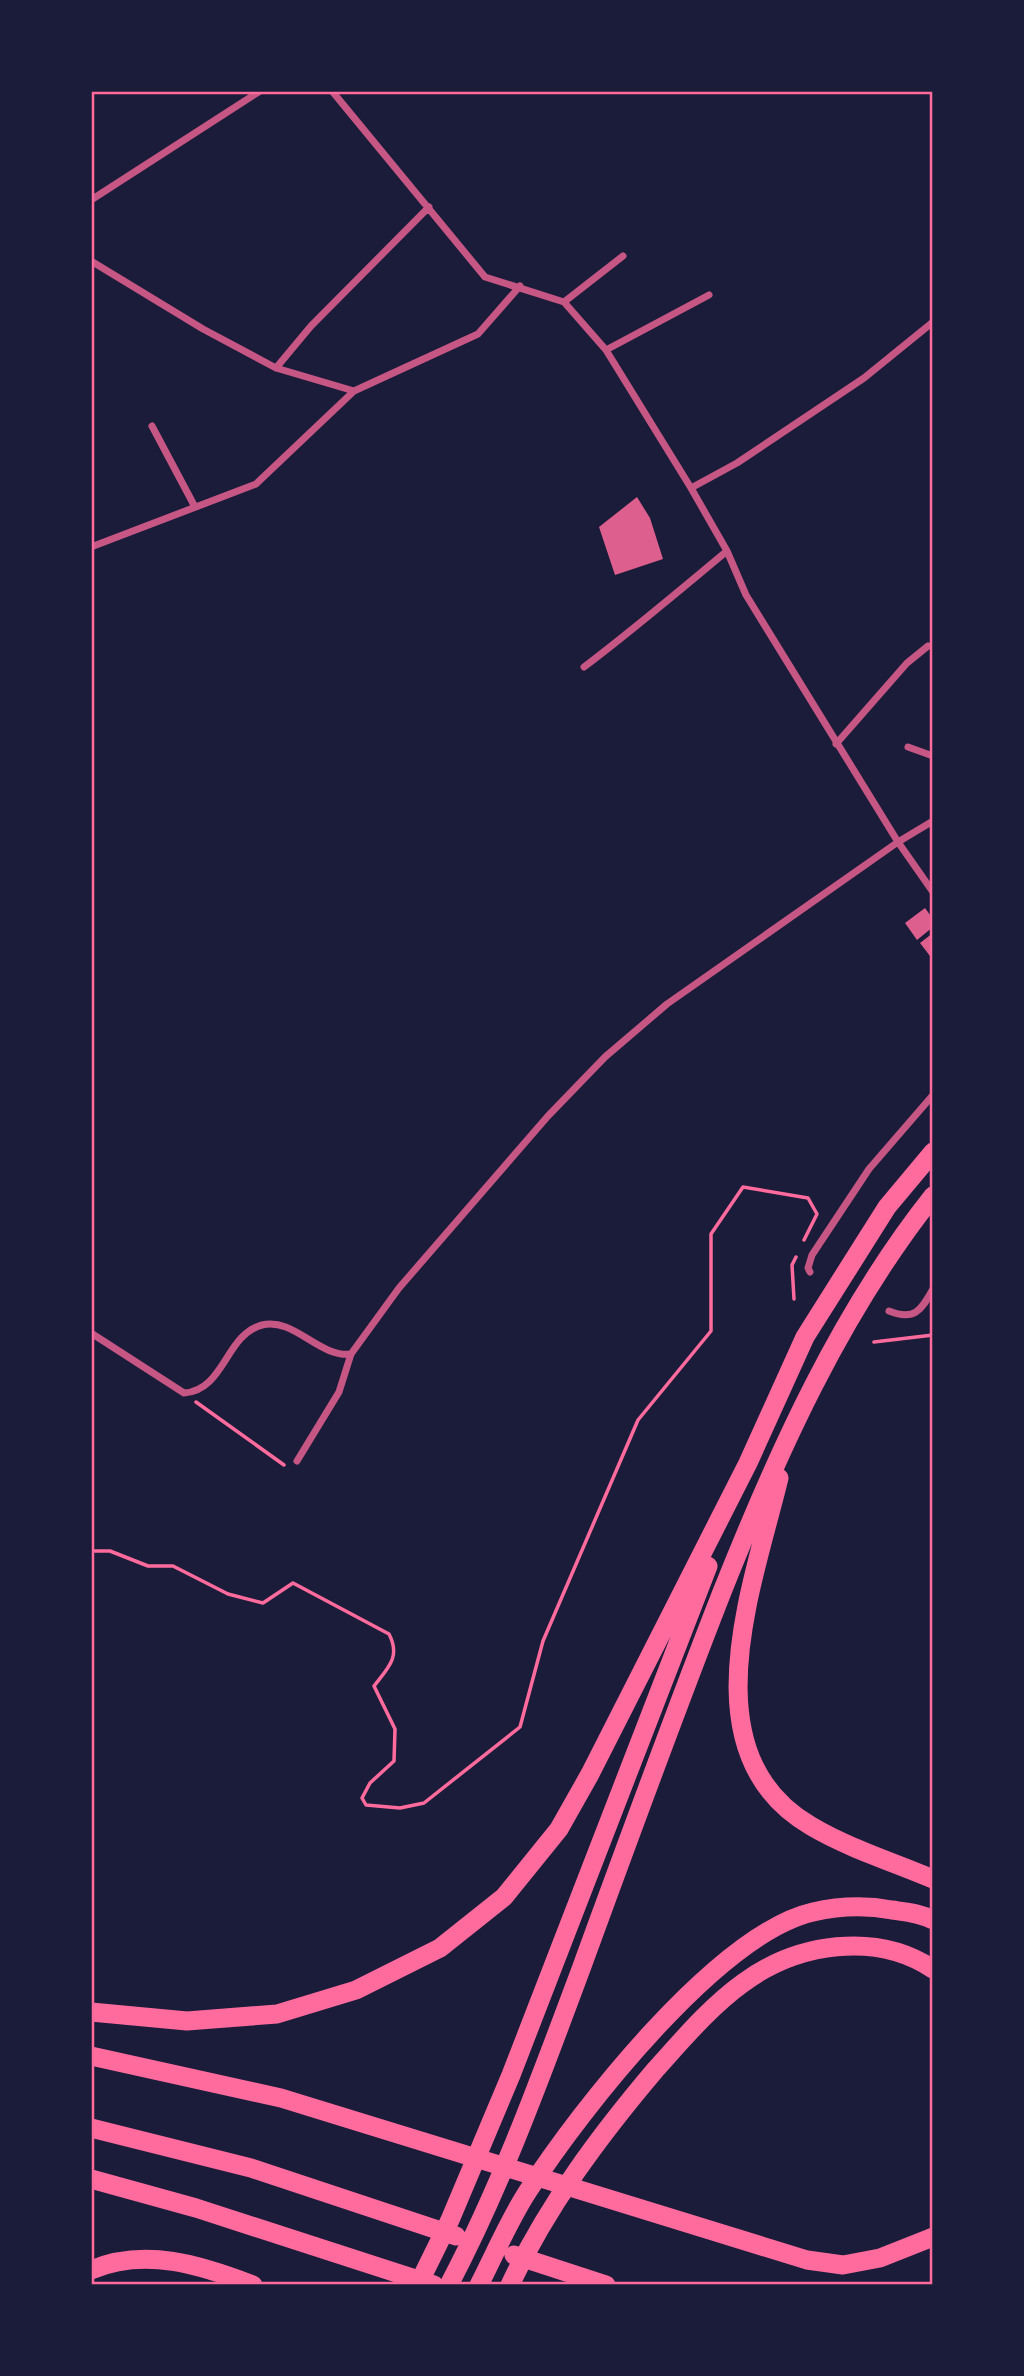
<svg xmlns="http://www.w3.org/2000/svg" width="1024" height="2376" font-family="Manrope,sans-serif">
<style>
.building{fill:#dd5f8e}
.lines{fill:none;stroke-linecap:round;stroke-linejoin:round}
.path{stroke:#ff6b9d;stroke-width:3.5}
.minor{stroke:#c65784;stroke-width:7}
.motorway{stroke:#ff6b9d;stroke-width:19}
.neatline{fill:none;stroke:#ff6b9d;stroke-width:2.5}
</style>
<rect width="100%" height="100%" fill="#1b1b3a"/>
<path class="building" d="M637 497 650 518 663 559 615 575 599 527Z
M925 908 933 919V927L917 940 905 923Z
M933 933V954L930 956 920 943Z"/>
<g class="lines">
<path class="path" d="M794 1299 792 1265 796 1257
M874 1342 933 1335
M196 1402 284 1465
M91 1551H110L148 1566H173L228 1594 263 1603 293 1583 389 1634C401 1657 388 1668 374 1686L395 1729 394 1761 370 1783 362 1798 366 1805 400 1808 424 1803 520 1727 543 1641 638 1420 711 1331V1234L743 1187 808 1198 817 1214 804 1240"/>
<path class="minor" d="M332 91 485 277 564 302 606 350 691 488 727 551 746 595 898 842 933 821
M91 200 260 91
M91 261 203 329 276 368 354 391
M564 302 623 256
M606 350 709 295
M276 368 311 326 429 207
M152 426 195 507
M691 488 737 463 864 378 933 322
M91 547 256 484 354 391 478 334 520 286
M584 667C633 630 680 590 727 551
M836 744 907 663 928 646
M908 747 933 756
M810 1272 808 1268 812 1255 869 1169 933 1095
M889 1311C914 1321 921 1311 933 1289
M91 1333 184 1393C225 1390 225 1335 262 1325 294 1317 319 1358 351 1354
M297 1461 339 1392 351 1354 399 1288 548 1116 605 1057 667 1004 898 842 933 892"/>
<path class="motorway" d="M779 1478C753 1586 687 1754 811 1826 848 1848 893 1862 933 1879
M91 2012 187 2021 277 2014 356 1990 440 1948 504 1897 559 1829 590 1774 748 1463 805 1337 887 1207 933 1152
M91 2056 281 2098 807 2260 843 2265 880 2258 933 2237
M91 2128 251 2168 456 2236
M91 2179 196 2208 434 2285
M514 2255 606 2285
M91 2270C145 2247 201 2265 253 2285
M418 2285 450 2220 511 2075 708 1566
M449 2285C502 2184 541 2076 581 1969 627 1843 673 1717 722 1592 777 1454 840 1313 933 1196
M479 2285C495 2254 509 2220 528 2191 581 2109 718 1934 813 1912 839 1906 866 1905 892 1910 906 1912 920 1913 933 1920
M510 2285C547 2206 600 2135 656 2069 683 2039 711 2006 743 1983 797 1943 876 1931 933 1969"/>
</g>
<rect width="1024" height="2376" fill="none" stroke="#1b1b3a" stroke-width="186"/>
<rect x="93" y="93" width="838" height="2190" class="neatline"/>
</svg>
